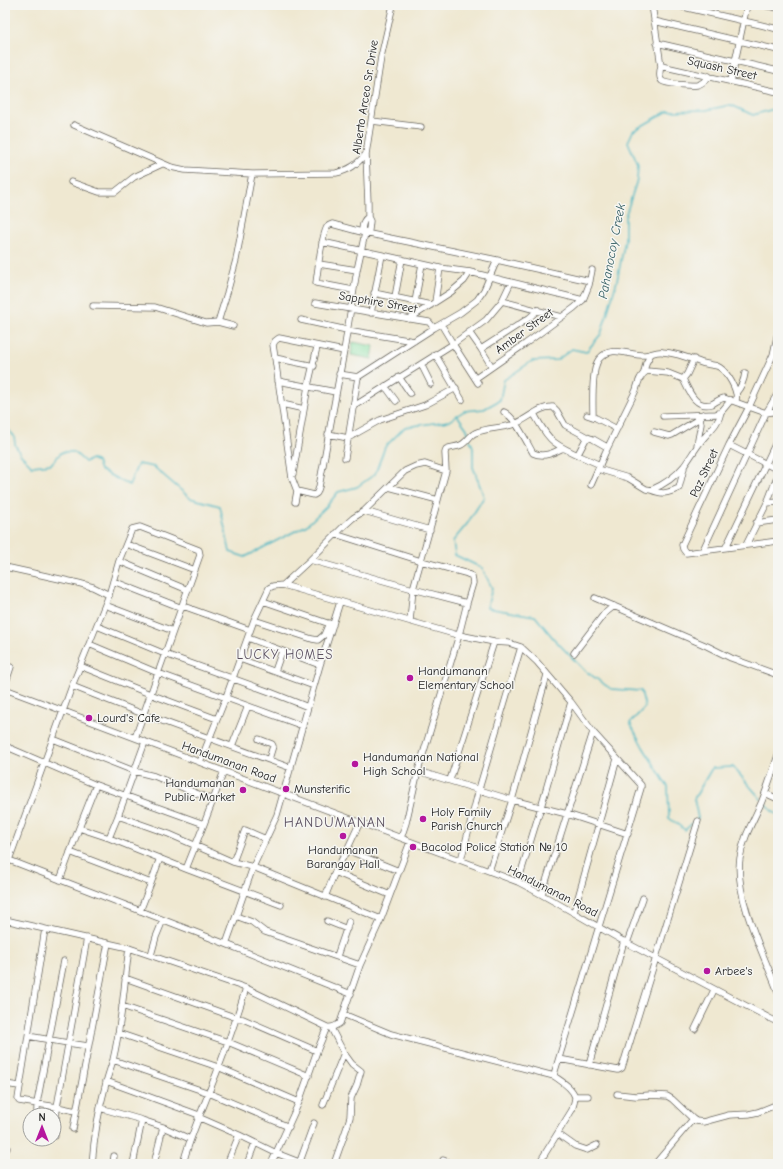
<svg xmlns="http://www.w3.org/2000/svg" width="783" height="1169" font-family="'Comic Neue',sans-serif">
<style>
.green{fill:#89e1a5;stroke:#527e60}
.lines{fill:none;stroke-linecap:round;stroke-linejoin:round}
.stream{stroke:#48b6c3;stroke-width:1.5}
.minor-casing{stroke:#66635b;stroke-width:7}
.minor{stroke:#fff;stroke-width:5.5}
.poi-dot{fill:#b5179e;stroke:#f6f6f2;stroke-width:1.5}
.labels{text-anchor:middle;stroke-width:3;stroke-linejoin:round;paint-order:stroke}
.street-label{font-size:12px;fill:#1c1c1c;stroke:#f6f6f2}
.poi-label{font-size:12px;fill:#1c1c1c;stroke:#f6f6f2;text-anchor:start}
.water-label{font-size:13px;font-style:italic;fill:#2e5a5f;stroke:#f6f6f2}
.neighbourhood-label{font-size:13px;letter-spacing:1px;fill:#5c5161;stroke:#f6f6f2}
.quarter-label{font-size:14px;letter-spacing:1px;fill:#5c5161;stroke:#f6f6f2}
</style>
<rect width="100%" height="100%" fill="#f6f6f2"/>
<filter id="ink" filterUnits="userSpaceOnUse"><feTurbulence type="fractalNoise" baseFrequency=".025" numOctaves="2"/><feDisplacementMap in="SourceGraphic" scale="8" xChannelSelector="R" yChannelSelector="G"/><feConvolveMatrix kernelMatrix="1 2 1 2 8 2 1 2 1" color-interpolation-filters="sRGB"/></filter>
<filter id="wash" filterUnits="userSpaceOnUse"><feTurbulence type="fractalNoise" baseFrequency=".012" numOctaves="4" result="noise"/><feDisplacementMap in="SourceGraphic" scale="16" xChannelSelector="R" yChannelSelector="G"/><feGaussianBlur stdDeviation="0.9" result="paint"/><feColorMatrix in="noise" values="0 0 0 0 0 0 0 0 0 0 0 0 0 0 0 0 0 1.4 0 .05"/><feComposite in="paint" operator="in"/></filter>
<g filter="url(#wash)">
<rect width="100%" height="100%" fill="#efe8d1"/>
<path class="green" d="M353 342 374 346 372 359 351 355Z"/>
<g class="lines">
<path class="stream" d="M457 415 467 429 469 436
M5 426 14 436 15 444 20 454 32 466 51 464 62 452H74L85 462 92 459 97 462 100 470 129 485 138 464 154 467 190 498 220 506 230 552 245 557 307 525 326 507 338 492 357 487 375 474 385 447 405 427 449 421 464 411 484 409 500 400 504 380 532 361 557 360 572 349 586 352 601 334 617 281 625 240V217L637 180 638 165 628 142 633 131 668 111 706 110 731 105 753 115 777 108 778 109
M470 440 473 447V467L484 497 467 524 453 541 455 555 482 568 492 588 487 608 535 616 554 639 584 670 611 689 641 691 645 707 630 723 643 747 668 787 669 818 685 830 698 818 694 799 712 768 733 767 761 799
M764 802 772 811 778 815"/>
</g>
</g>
<g filter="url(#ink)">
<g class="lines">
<defs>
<path id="minor" d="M652 5 661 66C660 70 658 77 662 81 666 84 691 86 697 85 702 84 706 80 709 76
M675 5 778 29
M763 5 778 8
M654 21 778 50
M657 43 778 71
M661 66 778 92
M731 81 747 5
M372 121 421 127
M74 125 171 167 185 170 252 174
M71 182 99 192H115L134 177 162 164
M365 233 362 229C363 224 363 220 368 217
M322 242 382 255 440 268 470 272 583 300
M319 264 357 270
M353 290 316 283C318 270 321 237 327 227 329 225 329 225 332 224L365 233 497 260 590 281
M374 293 431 305
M395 297 402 259
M502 301 562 317
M415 302 422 264
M435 302 440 268
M315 303 429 322 434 328
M93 306 155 307 206 323 218 322
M371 313 382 255
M409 319 451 292 464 281 470 272
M301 320 347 330 414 341
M441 324 453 344 478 383
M233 326 218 322 227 293 236 260 252 174 336 173C350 170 356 165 366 154
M469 332 481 349 492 367
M778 332 773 355 749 407 729 445 682 545 683 549 686 553 778 541
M481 349 529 318 538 310
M435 354 462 400
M275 358 314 366
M421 364 431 384
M644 372 646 363 651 354
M339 374 358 377
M399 377 410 393
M476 378 525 344 574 308 583 300 589 285 592 270
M683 379 687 374 694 359
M278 381 336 392
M385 386 396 401
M736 393C742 386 744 381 745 373
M282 404 304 409
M354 406 453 344 486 320 502 301 511 282
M504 412C515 417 526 441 533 453 543 458 553 453 563 448
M534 414C540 424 545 435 554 442 567 452 586 458 600 465
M587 415 596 418 617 429
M663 416 716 414 721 412 731 400
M593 417C593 404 591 369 599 359 612 344 629 356 645 355 652 354 657 351 663 352 677 353 689 358 702 363 706 364 712 365 717 366 725 369 734 384 736 393 737 395 736 399 736 402
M654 432 669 436 672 435 700 418 703 414
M328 434 348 438 380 420 425 405 456 388
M697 445 701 424 700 418
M729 445 778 470
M578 454 587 437
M345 458 358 377 434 328 460 313 477 300 484 290 497 260
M598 469 628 478 646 489 651 490C663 485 676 476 684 466 690 458 695 449 702 440 709 431 719 424 721 412
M446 471 445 453 446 449C451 447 457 447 461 445 467 442 470 435 475 433 487 427 504 429 517 423 529 418 540 406 553 407L557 411 565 425 587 437 593 439 607 447
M293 474 308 386 317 347
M591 485 605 453 636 390C638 383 640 375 647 371L668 373 683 379C689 391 695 409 712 404 716 402 719 399 724 398L766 413 778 411
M389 487 438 500
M651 490C663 495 668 493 679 488L684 468
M297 491 314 495 317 493 319 487 344 351 357 270 365 233 369 230 370 221 368 217V203L366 154 381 57 393 5
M295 502 297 491 292 478 275 358 273 345 275 341 279 338 344 351
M767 503 778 502
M364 511 430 530
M756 523 778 520
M335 534 421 561 465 573 472 576 473 583 467 603 459 635 418 771 406 823 401 838
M126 544 195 570
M746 545 767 503 778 475
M726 547 778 438
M703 550 766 413 778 393
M310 560 413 589 467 603
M119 561 188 590
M5 567 78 583 93 587 109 595
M113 581 182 608
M283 585 310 560 343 527 353 518 364 511 405 471 416 466 425 464 446 471 413 589 410 621
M595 598 707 646 731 658 778 675
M263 601 333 625
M340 602 320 665 277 815 253 867 236 916 252 922 265 932 360 965
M105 605 173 631
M183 606 250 630
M254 620 312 639 318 640 324 635 329 623
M97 626 165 654 270 692 308 707
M248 638 320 665
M89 644 158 673 303 726
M574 653 604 614 614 606
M240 659 314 686
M80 666 150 694 217 719
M275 671 282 651
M5 685 11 667
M72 686 143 714 291 768
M5 689 518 882C555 901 589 922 625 942 674 968 723 994 773 1020L778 1021
M53 739 134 771 154 776 213 800
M259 739 272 744 273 746 269 759
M5 746 96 785 204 824
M232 746 248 706
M778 755C773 770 768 786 762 801 754 820 743 837 740 858 734 897 764 955 778 992
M200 762 226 697 254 620 269 588 273 586 283 585 454 634 494 642 509 643 521 647 537 662 571 702 593 732 641 785V788L555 1071 554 1076 391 1034 343 1014
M418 771 512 800 567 814 628 834
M450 780 494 642
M765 793 778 799
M118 816 169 834 233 862 253 867 381 919
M79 828 96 785
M109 838 118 816 145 742
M347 850 399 871
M70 852 151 883 140 911
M9 860 226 944 351 994
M461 860 479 789 521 647
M233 862 245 830 266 839
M5 867 9 860 72 686 109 595 119 561 132 529 140 527 199 550 200 555 135 738
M186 869 204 824 224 771
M489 871 512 800 547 675
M335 872 390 895
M60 880 79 828 109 838 186 869 281 905
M518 882 541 807 571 702
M151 883 160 858
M542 894 593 732
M325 897 335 872 347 850 360 822
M574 912 617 759
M5 920 129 948 246 988 327 1027C332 1028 336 1026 340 1023L360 965 381 919 410 842
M327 921 347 929
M45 929 18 1099 19 1101 57 1107 76 1111
M627 943 643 898
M226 944 236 916
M151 955 156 937 163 920
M337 956 349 921
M125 978 237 1018 243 1019 317 1051
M122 1006 228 1042 309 1076
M331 1028 344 1053 352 1064 361 1071 357 1085 351 1098 350 1117 347 1127 334 1164
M695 1029 714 990
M118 1033 218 1067 299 1102
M28 1036 68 1043 88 1046
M559 1059 618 1070 622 1068 698 821
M113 1060 209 1093 289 1127
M589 1065 624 941
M106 1081 199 1115
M5 1084 19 1086
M617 1094 636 1096 650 1095 667 1096 672 1099 693 1119 655 1164
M575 1096H588
M323 1105 344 1053
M100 1108 142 1120
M37 1115V1103L64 961
M198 1117 239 1135 276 1153 304 1164
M693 1119 696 1121 703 1122 729 1115 749 1114 758 1112 778 1104
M73 1129 108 943
M558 1134 575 1146 587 1150 597 1145
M55 1136 57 1107 87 938
M5 1148H7
M443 1160 453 1164
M92 1164C94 1137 99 1109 106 1083 108 1075 111 1067 113 1060 122 1023 124 985 129 948
M113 1164 114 1156
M133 1164 142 1120 163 1127 190 1139
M154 1164 163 1127
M183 1164C189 1139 200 1116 209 1092 223 1058 235 1023 246 988
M227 1164 239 1135
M247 1164 255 1143
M271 1164 299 1102 317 1051 327 1027
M299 1164 314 1123
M538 1164 541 1160 572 1110C573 1106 575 1101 575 1097 573 1088 561 1081 554 1076
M777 1164H778"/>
</defs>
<use href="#minor" class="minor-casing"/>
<use href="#minor" class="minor"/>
</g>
</g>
<g class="poi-dot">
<circle cx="410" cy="678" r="4"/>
<circle cx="89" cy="718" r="4"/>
<circle cx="355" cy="764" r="4"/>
<circle cx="286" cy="789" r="4"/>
<circle cx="243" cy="790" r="4"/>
<circle cx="423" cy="819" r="4"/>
<circle cx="343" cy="836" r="4"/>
<circle cx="413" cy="847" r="4"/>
<circle cx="707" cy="971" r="4"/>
</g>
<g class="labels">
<g class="street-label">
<text transform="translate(722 68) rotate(13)" y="4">Squash Street</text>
<text transform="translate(365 97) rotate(-81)" y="4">Alberto Arceo Sr. Drive</text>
<text transform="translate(378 302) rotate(10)" y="4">Sapphire Street</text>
<text transform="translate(524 331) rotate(-36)" y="4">Amber Street</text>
<text transform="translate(704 473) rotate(-65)" y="4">Paz Street</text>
<text transform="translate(229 762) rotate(20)" y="4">Handumanan Road</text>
<text transform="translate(553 891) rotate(27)" y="4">Handumanan Road</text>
</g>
<g class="poi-label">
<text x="418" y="675">Handumanan<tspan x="418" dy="14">Elementary School</tspan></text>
<text x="97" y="722">Lourd's Cafe</text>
<text x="363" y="761">Handumanan National<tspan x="363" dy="14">High School</tspan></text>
<text x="235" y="787" text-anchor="end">Handumanan<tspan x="235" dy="14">Public Market</tspan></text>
<text x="294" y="793">Munsterific</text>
<text x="431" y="816">Holy Family<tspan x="431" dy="14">Parish Church</tspan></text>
<text x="421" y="851">Bacolod Police Station № 10</text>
<text x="343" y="854" text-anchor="middle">Handumanan<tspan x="343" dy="14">Barangay Hall</tspan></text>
<text x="715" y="975">Arbee's</text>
</g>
<g class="water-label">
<text transform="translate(611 251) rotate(-79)" y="5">Pahanocoy Creek</text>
</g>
<g class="neighbourhood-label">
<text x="285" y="659">LUCKY HOMES</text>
</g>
<g class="quarter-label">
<text x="335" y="827">HANDUMANAN</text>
</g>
</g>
<rect width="783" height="1169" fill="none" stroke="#f6f6f2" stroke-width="20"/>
<g transform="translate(42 1127)"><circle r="19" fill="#f6f6f2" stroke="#9f9f9c"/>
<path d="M0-3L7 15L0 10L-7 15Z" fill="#b5179e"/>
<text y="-6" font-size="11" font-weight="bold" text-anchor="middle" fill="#1c1c1c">N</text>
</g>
</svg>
